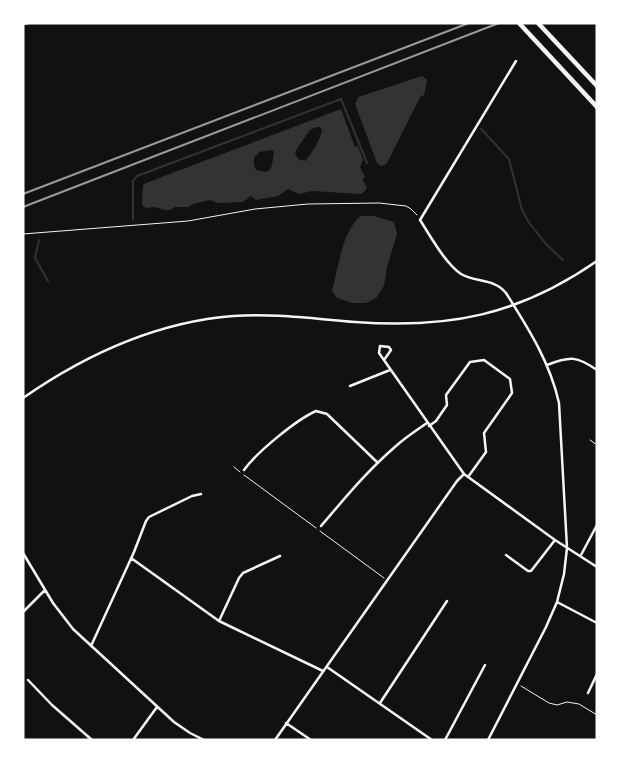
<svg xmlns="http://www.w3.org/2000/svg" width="620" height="763" font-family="Lora,serif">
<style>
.water{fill:#333;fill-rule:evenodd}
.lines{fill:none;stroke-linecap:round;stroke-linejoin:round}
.stream{stroke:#333;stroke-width:2}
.path{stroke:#f5f5f5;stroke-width:1}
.service{stroke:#f5f5f5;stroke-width:1}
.minor{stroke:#f5f5f5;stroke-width:2.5}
.tertiary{stroke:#f5f5f5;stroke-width:2.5}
.motorway{stroke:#f5f5f5;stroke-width:4.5}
.rail{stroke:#9a9a9a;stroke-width:2}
</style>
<rect width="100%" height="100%" fill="#111"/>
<path class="water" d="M422 76 427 80 424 95 420 97 387 163 384 165 381 166 377 163 355 104 358 97Z
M341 109 355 147 358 146 363 160 360 167 365 177 362 180 367 187 365 191 361 194 312 191 299 194 288 189 278 196 256 200 251 196 243 202 217 203 210 200 193 204 189 207H175C167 213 163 209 155 207 152 207 149 208 146 208L142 205 143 185 146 183ZM316 127H320L322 130C320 141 312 153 305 161L298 159 295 153 296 150 310 130ZM272 150 274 152 272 165 270 170 265 172 256 170 254 165V158L259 152Z
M360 216H374L394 222 397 234 387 267 384 286 377 297 366 303H352L337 298 332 291C339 266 341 235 360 216Z"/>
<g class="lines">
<path class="stream" d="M481 129 509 159 522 210 530 224 546 244 563 260
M133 220V181L137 176 341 99 367 163
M39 240 35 258 48 281"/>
<path class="path" d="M23 234 188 221 255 209 308 204 379 203 406 206 411 209 417 215
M234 467 240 472
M244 475 316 528
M320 531 384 578
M521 686 549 703 557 705 567 702 579 704 597 715"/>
<path class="service" d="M590 440 597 445"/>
<path class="minor" d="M23 24 28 23
M384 360 391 350 389 347 380 346 379 353 464 474 555 540 597 567
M547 365C570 356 577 356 597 370
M350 386 390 370
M429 426 436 421 447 405 446 395 470 362 484 360 510 379 512 393 484 433 486 452 468 477
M244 470C257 452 296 420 316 411L327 414 378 463
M321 526C345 498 368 470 396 446 406 437 417 430 427 423
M23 553 53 603 73 629 174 722 190 733 204 740
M506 555 528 571H531L555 540
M581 555 597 525
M131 558 219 621 323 671
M557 602 597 623
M23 612 45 590
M219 621 239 578 243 573 280 556
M91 646 134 552 146 521 149 517 192 496 201 494
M327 667 432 740
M28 680 52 705 92 740
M588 693 597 674
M380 703 447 601
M286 723 311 740
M133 740 157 707
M275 740 457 481 464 474
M445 740 485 665
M488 740 546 627 557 602 564 574 567 548 559 403C550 362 528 328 506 293 494 278 476 283 461 274 445 263 431 237 420 220L516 61"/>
<path class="tertiary" d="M23 398C85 355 157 322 233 316 274 313 315 319 355 322 449 329 519 315 597 261"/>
<path class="motorway" d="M519 23 597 107
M538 23 597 86"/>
<path class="rail" d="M23 194 469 23
M23 207 499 23"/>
</g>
<rect width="620" height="763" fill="none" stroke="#ffffff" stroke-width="49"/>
</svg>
